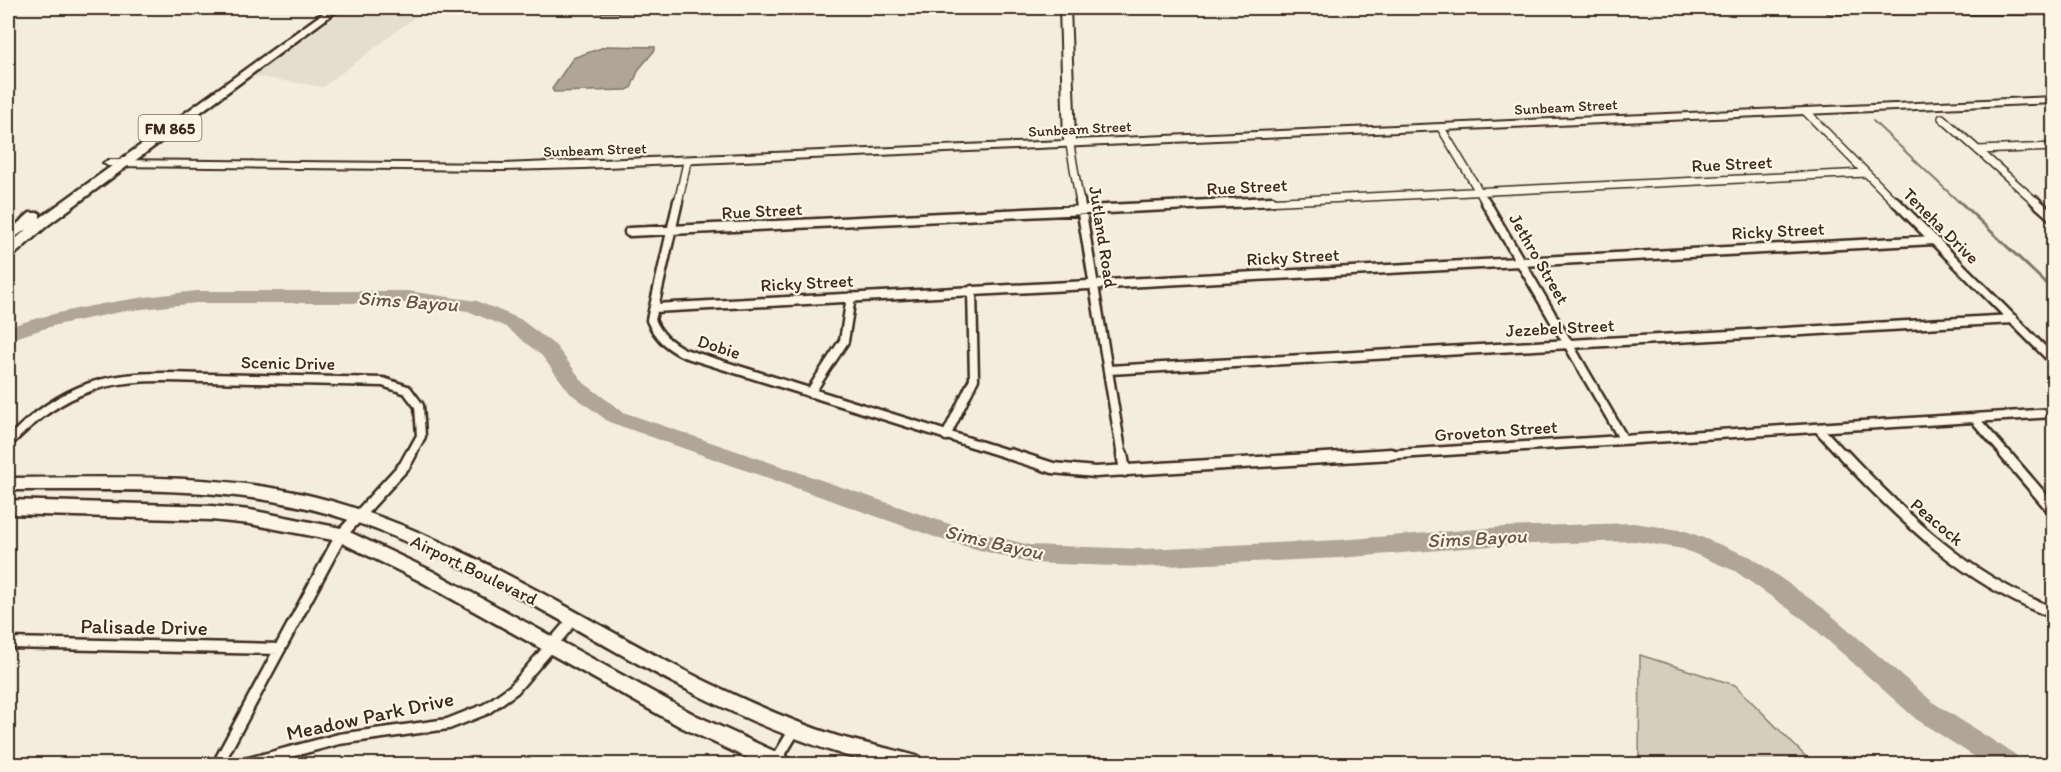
<svg xmlns="http://www.w3.org/2000/svg" width="2061" height="772" font-family="Itim,sans-serif">
<style>
.built{fill:#e5ddce}
.green{fill:#d6cdbd;stroke:#887c6e;stroke-width:1.5}
.water{fill:#b0a596;stroke:#817466;stroke-width:1.5}
.lines{fill:none;stroke-linecap:round;stroke-linejoin:round}
.stream-far1{stroke:#817466;stroke-width:2}
.stream{stroke:#817466;stroke-width:3}
.river{fill:#b0a596;fill-rule:evenodd}
.street-far2-casing{stroke:#3b2a1e;stroke-width:10}
.street-far1-casing{stroke:#3b2a1e;stroke-width:13}
.street-casing{stroke:#3b2a1e;stroke-width:15}
.secondary-casing{stroke:#3b2a1e;stroke-width:4}
.primary-casing{stroke:#3b2a1e;stroke-width:5}
.street-far2{stroke:#fcf5e5;stroke-width:7}
.street-far1{stroke:#fcf5e5;stroke-width:8}
.street{stroke:#fcf5e5;stroke-width:10}
.secondary{fill:#fcf5e5;fill-rule:evenodd}
.primary{fill:#fcf5e5;fill-rule:evenodd}
.labels{text-anchor:middle;stroke-width:4.5;stroke-linejoin:round;paint-order:stroke}
.far-street-label{font-size:15px;fill:#3b2a1e;stroke:#fcf5e5}
.shield{fill:#fcf5e5;stroke:#75675a;stroke-width:1.5}
.shield-label{font-size:16px;font-weight:bold;fill:#3b2a1e}
.street-label{font-size:18px;fill:#3b2a1e;stroke:#fcf5e5}
.water-label{font-size:20px;font-style:italic;fill:#645548;stroke:#fcf5e5}
.near-street-label{font-size:21px;fill:#3b2a1e;stroke:#fcf5e5}
</style>
<rect width="100%" height="100%" fill="#f4eddd"/>
<filter id="ink" filterUnits="userSpaceOnUse"><feTurbulence type="fractalNoise" baseFrequency=".0167" numOctaves="2"/><feDisplacementMap in="SourceGraphic" scale="12" xChannelSelector="R" yChannelSelector="G"/><feConvolveMatrix kernelMatrix="1 2 1 2 8 2 1 2 1" color-interpolation-filters="sRGB"/></filter>
<g filter="url(#ink)">
<path class="built" d="M346 9 379 10 415 17 323 87 252 76Z"/>
<path class="green" d="M1640 655 1735 685 1813 764H1639Z"/>
<path class="water" d="M607 46 655 47V50L639 69 631 88 627 90 554 92 552 89 573 58Z"/>
<g class="lines">
<path class="stream-far1" d="M1873 121 1960 203"/>
<path class="stream" d="M1959 201 2054 291"/>
<path class="river" d="M196 291H407L477 301 520 319 556 346 584 383 623 412 955 526 1029 545 1145 549 1339 540 1503 527 1634 523 1686 531 1751 557 1823 608 1934 703 2016 755 2020 764H1986L1916 719 1807 622 1735 571 1683 549 1634 541 1503 545 1339 558 1145 567 1029 563 946 541 609 422 570 393 542 356 506 327 468 311 407 303H196L125 311 56 325 8 340V327C69 307 131 298 196 291Z"/>
<defs>
<path id="street-far2" d="M486 8 954 9
M1830 10 2054 11
M1806 112 1896 203
M1942 118 2037 203
M1441 128 1486 203
M1070 145 1080 203
M1978 150 2054 147
M678 203 687 162
M1240 203 1866 173"/>
<path id="street-far1" d="M678 201 651 320C658 336 668 345 684 353L1014 456
M1080 201 1122 456
M1485 201 1624 440
M1895 201 2054 361
M2035 201 2054 218
M629 232 1272 201
M654 308 1934 240
M1109 370 2013 319
M810 393 844 341 851 297
M1974 418 2007 456
M1819 429 1844 456
M946 436 974 379 972 290
M8 443C31 419 58 398 90 387 128 374 170 377 209 378 267 379 325 381 383 382L407 390 419 406 421 436 410 456
M1367 456 2054 413"/>
<path id="street" d="M1009 454 1053 468 1095 472 1391 454
M1122 454 1125 471
M1843 454C1905 520 1968 581 2054 613
M2005 454 2054 511
M8 643 280 649
M218 764 341 535 405 465 411 454
M245 764 339 739 448 724 486 709 514 689 573 620
M774 764 794 731"/>
<path id="secondary" d="M1060 8H1070L1075 140 2054 97V103L583 168 503 170 108 166 103 163 108 160 503 164 1064 141Z"/>
<path id="primary" d="M330 8H341L48 225 13 256 8 257V246L28 228 8 242V232L30 213H40V218Z
M8 478C110 478 216 472 316 497 451 531 579 618 703 680 746 701 791 721 837 736 862 743 887 748 912 755L919 757 922 764C875 769 833 752 790 736 638 679 506 573 352 521 242 483 123 491 8 490Z
M8 500 211 506 250 510 341 528 432 571 695 715 787 757 790 764H760L681 727 420 581 338 541 250 524 211 520 8 514Z"/>
</defs>
<use href="#street-far2" class="street-far2-casing"/>
<use href="#street-far1" class="street-far1-casing"/>
<use href="#street" class="street-casing"/>
<use href="#secondary" class="secondary-casing"/>
<use href="#primary" class="primary-casing"/>
<use href="#street-far2" class="street-far2"/>
<use href="#street-far1" class="street-far1"/>
<use href="#street" class="street"/>
<use href="#secondary" class="secondary"/>
<use href="#primary" class="primary"/>
</g>
</g>
<g class="labels">
<g class="far-street-label">
<text transform="translate(1566 107) rotate(-3)" y="5">Sunbeam Street</text>
<text transform="translate(1080 129) rotate(-3)" y="5">Sunbeam Street</text>
<text transform="translate(595 150) rotate(-2)" y="5">Sunbeam Street</text>
</g>
<rect class="shield" x="138.5" y="115" width="63" height="26" rx="4.5"/>
<g class="shield-label">
<text x="170" y="134">FM 865</text>
</g>
<g class="street-label">
<text transform="translate(1732 164) rotate(-3)" y="6">Rue Street</text>
<text transform="translate(1247 187) rotate(-3)" y="6">Rue Street</text>
<text transform="translate(762 211) rotate(-3)" y="6">Rue Street</text>
<text transform="translate(1941 226) rotate(45)" y="6">Teneha Drive</text>
<text transform="translate(1778 231) rotate(-3)" y="6">Ricky Street</text>
<text transform="translate(1103 237) rotate(81)" y="6">Jutland Road</text>
<text transform="translate(1293 257) rotate(-3)" y="6">Ricky Street</text>
<text transform="translate(1539 259) rotate(60)" y="6">Jethro Street</text>
<text transform="translate(807 283) rotate(-3)" y="6">Ricky Street</text>
<text transform="translate(1560 328) rotate(-3)" y="6">Jezebel Street</text>
<text transform="translate(719 347) rotate(18)" y="6">Dobie</text>
<text transform="translate(288 363) rotate(1)" y="6">Scenic Drive</text>
<text transform="translate(1496 431) rotate(-4)" y="6">Groveton Street</text>
<text transform="translate(1937 522) rotate(40)" y="6">Peacock</text>
<text transform="translate(474 570) rotate(26)" y="6">Airport Boulevard</text>
</g>
<g class="water-label">
<text transform="translate(408 301) rotate(4)" y="7">Sims Bayou</text>
<text transform="translate(1477 538) rotate(-3)" y="7">Sims Bayou</text>
<text transform="translate(994 542) rotate(13)" y="7">Sims Bayou</text>
</g>
<g class="near-street-label">
<text transform="translate(144 627) rotate(1)" y="7">Palisade Drive</text>
<text transform="translate(370 716) rotate(-12)" y="7">Meadow Park Drive</text>
</g>
</g>
<rect width="2061" height="772" fill="none" stroke="#fcf5e5" stroke-width="30"/>
<rect x="15" y="15" width="2031" height="742" fill="none" stroke="#3b2a1e" stroke-width="2" filter="url(#ink)"/>
</svg>
